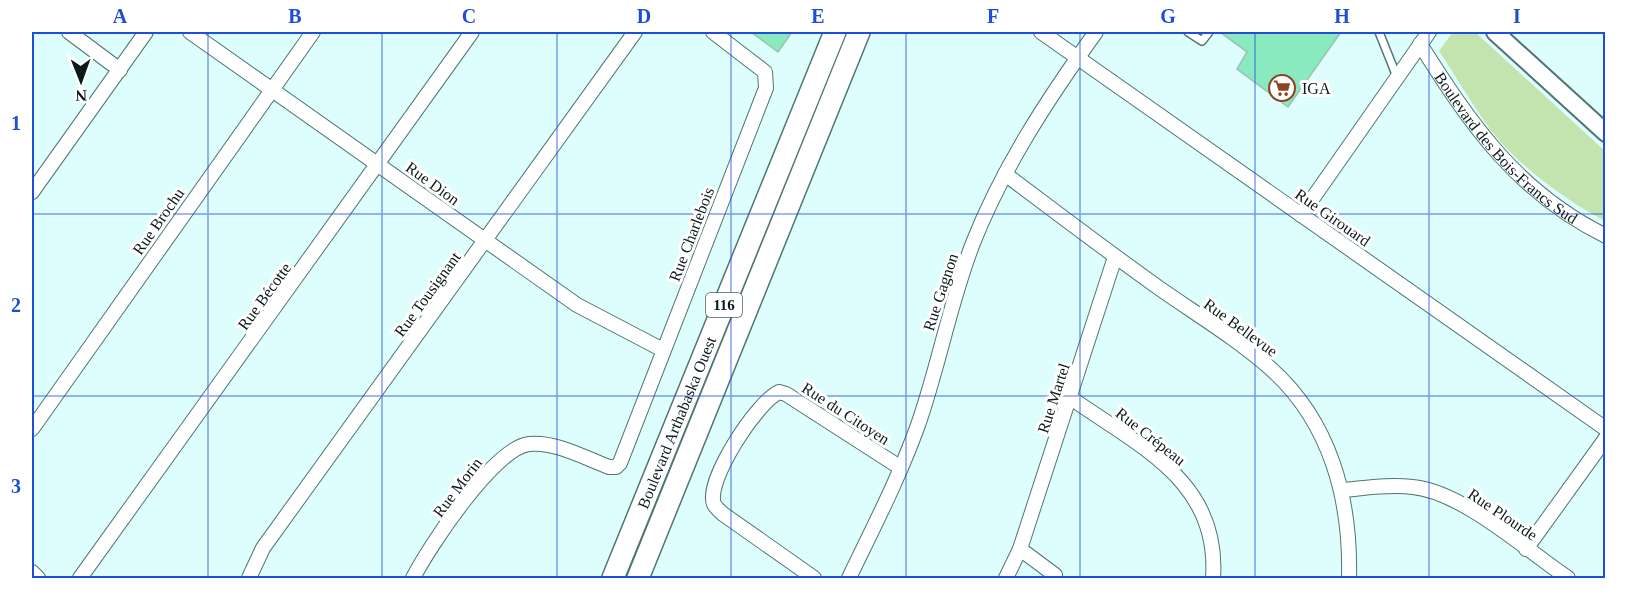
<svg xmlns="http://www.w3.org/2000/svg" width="1637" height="610" font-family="Georgia,serif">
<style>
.green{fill:#c3e4af}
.building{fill:#89eabf;stroke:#9ebfae;stroke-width:1.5}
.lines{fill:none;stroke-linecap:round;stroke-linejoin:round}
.service-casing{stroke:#4f7574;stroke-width:10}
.minor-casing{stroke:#4f7574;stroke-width:16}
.tertiary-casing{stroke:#4f7574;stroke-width:20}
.primary-casing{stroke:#4f7574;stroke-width:24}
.service{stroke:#fff;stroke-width:7}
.minor{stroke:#fff;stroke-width:14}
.tertiary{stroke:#fff;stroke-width:16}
.primary{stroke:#fff;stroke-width:21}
.grid{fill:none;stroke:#1d4ed8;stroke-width:1.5;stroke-opacity:0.55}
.labels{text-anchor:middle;stroke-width:6;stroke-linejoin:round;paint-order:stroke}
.shield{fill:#fff;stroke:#545f5e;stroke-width:1.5}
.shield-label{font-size:15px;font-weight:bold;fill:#0a1a19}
.poi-label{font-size:16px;fill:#0a1a19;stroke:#fff;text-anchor:start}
.street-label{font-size:16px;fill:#0a1a19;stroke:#fff}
.neatline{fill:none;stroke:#1d4ed8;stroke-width:2}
.grid-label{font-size:20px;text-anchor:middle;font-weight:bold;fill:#1d4ed8}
</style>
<rect width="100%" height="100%" fill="#ddfefc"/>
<path class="green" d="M1453 32H1475L1605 151V221C1566 201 1513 162 1487 125 1470 101 1455 75 1439 51Z"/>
<path class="building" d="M751 32H792L778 52Z
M1220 32H1341L1288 107 1237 69 1247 52Z"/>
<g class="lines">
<defs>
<path id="service" d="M1188 32 1202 41 1209 32
M1379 32 1397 77"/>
<g id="minor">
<path d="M69 32 120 70"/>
<path d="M190 32 577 305 663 350"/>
<path d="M1041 32 1606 429"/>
<path id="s1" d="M1420 44C1471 125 1518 193 1606 236"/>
<path d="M1005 174C1056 212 1107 251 1159 288 1196 314 1236 338 1270 368 1331 422 1351 500 1349 578"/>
<path d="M32 192 146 32"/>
<path d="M1301 215 1429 32"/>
<path d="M1071 398C1140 447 1220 481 1213 578"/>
<path d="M32 429 313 32"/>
<path d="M1343 490C1366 488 1389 484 1413 487 1463 492 1526 550 1568 578"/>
<path d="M1020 549 1055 575"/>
<path d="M1526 549 1606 438"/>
<path d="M32 572 38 578"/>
<path d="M80 578 472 32"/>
<path d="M249 578 263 548 635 32"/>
<path d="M413 578C429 547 494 448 529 444 555 441 585 458 609 467H616L620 463 766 88 765 72 713 32"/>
<path d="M814 578 723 514C720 511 715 507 714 504 705 481 757 402 779 392L786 394 901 468"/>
<path d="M849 578C873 528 899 478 918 425 939 365 950 302 973 243 1003 167 1049 97 1096 32"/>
<path d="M1006 578 1020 549 1115 257"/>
</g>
<path id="tertiary" d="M1495 32 1606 133"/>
<g id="primary">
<path id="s2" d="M613 578 835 32"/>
<path d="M638 578 859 32"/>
</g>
</defs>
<use href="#service" class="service-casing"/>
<use href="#minor" class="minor-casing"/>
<use href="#tertiary" class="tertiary-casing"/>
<use href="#primary" class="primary-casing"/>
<use href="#service" class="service"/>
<use href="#minor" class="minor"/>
<use href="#tertiary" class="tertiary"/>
<use href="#primary" class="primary"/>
</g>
<path class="grid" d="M208 32V578M382 32V578M557 32V578M731 32V578M906 32V578M1080 32V578M1255 32V578M1429 32V578M32 214H1606M32 396H1606"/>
<defs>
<symbol id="supermarket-ring" viewBox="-11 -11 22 22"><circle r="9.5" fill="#fff" stroke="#8b4421" stroke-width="1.5"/><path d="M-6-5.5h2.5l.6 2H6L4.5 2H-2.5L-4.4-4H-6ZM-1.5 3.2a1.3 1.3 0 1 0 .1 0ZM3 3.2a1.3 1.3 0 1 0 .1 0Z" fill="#8b4421"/></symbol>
</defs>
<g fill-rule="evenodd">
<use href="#supermarket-ring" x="1267" y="73" width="30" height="30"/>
</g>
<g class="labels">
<rect class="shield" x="706" y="293" width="36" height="24" rx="4.5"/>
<g class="shield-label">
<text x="724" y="310">116</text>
</g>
<g class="poi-label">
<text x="1302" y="94">IGA</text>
</g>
<g class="street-label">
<text dy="6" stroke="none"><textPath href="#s1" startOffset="136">Boulevard des Bois-Francs Sud</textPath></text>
<text transform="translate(433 183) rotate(36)" y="6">Rue Dion</text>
<text transform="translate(1333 217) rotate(35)" y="6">Rue Girouard</text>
<text transform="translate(158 221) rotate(-55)" y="6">Rue Brochu</text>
<text transform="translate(691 234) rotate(-69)" y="6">Rue Charlebois</text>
<text transform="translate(940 292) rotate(-72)" y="6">Rue Gagnon</text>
<text transform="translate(427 294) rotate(-54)" y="6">Rue Tousignant</text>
<text transform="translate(264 296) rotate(-54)" y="6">Rue Bécotte</text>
<text transform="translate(1241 327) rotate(36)" y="6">Rue Bellevue</text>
<text transform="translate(1053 398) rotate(-72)" y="6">Rue Martel</text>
<text transform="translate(846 413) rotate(33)" y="6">Rue du Citoyen</text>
<text dy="6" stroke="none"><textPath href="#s2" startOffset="168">Boulevard Arthabaska Ouest</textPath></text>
<text transform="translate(1151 436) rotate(38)" y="6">Rue Crépeau</text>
<text transform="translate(457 487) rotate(-53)" y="6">Rue Morin</text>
<text transform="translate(1503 514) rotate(34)" y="6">Rue Plourde</text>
</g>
</g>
<rect width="1637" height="610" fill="none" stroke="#ffffff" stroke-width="66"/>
<g transform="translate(81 81) rotate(179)" stroke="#ffffff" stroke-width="4.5" paint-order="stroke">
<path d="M0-4.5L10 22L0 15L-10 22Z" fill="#0a1a19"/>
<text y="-9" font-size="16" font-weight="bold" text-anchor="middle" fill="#0a1a19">N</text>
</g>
<rect x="33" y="33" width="1571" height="544" class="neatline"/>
<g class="grid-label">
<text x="120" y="23">A</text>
<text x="295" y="23">B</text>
<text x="469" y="23">C</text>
<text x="644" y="23">D</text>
<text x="818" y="23">E</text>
<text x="993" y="23">F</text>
<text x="1168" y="23">G</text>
<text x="1342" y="23">H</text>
<text x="1517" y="23">I</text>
<text x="16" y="130">1</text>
<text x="16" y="312">2</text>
<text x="16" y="493">3</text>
</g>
</svg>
